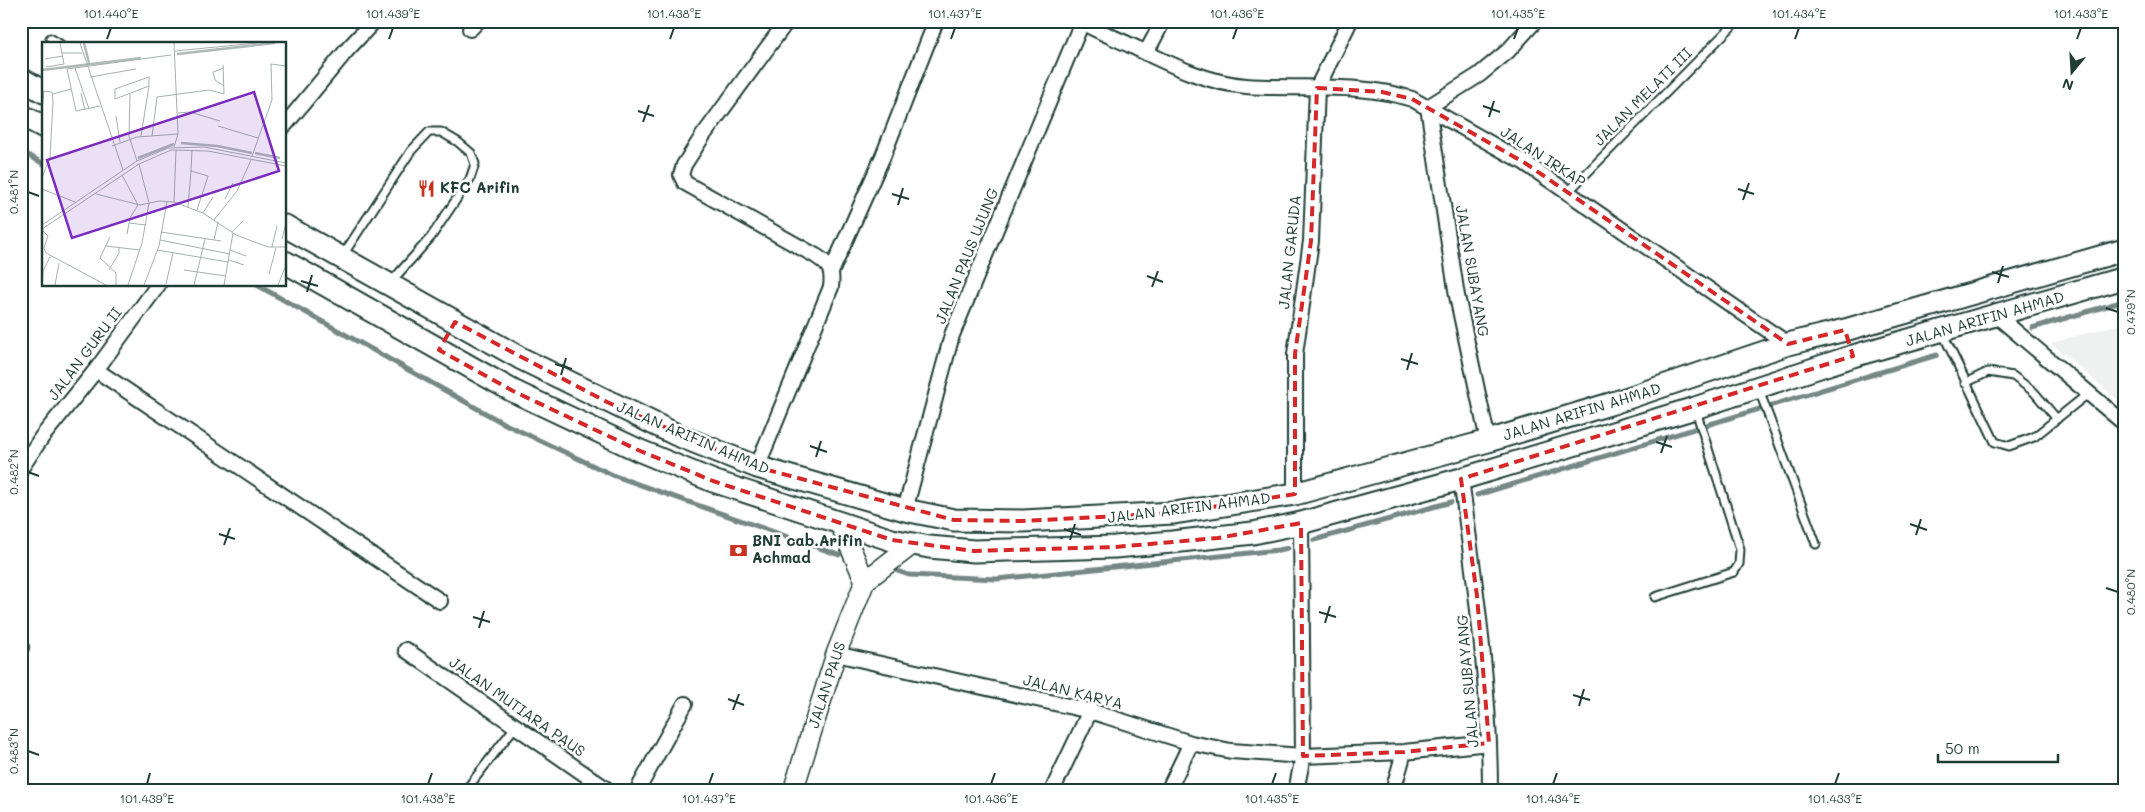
<svg xmlns="http://www.w3.org/2000/svg" width="2145" height="812" font-family="Mali,sans-serif">
<style>
.built{fill:#eef1f0}
.lines{fill:none;stroke-linecap:round;stroke-linejoin:round}
.stream{stroke:#758883;stroke-width:5}
.lane-casing{stroke:#1f3d34;stroke-width:11}
.street-casing{stroke:#1f3d34;stroke-width:18}
.secondary-casing{stroke:#1f3d34;stroke-width:22}
.primary-casing{stroke:#1f3d34;stroke-width:25}
.lane{stroke:#fff;stroke-width:7}
.street{stroke:#fff;stroke-width:14}
.secondary{stroke:#fff;stroke-width:19}
.primary{stroke:#fff;stroke-width:21}
.marked{fill:none;stroke:#d62828;stroke-width:4;stroke-dasharray:10 6;stroke-linejoin:round}
.ticks{fill:none;stroke:#1f3d34;stroke-width:2}
.labels{text-anchor:middle;stroke-width:5;stroke-linejoin:round;paint-order:stroke}
.street-label{font-size:15px;fill:#1f3d34;stroke:#fff}
.poi-label{font-size:15px;font-weight:bold;fill:#1f3d34;stroke:#fff;text-anchor:start}
.inset-river{fill:none;stroke:#afbab7;stroke-width:2.5}
.inset-road{fill:none;stroke:#a5b1ae;stroke-width:1}
.view{fill:#7b2cbf;fill-opacity:0.15;stroke:#7b2cbf;stroke-width:2.5}
.inset-edge{fill:none;stroke:#1f3d34;stroke-width:2.5}
.neatline{fill:none;stroke:#1f3d34;stroke-width:2}
.ticks-label{font-size:12px;text-anchor:middle;fill:#1f3d34}
</style>
<rect width="100%" height="100%" fill="#fff"/>
<filter id="ink" filterUnits="userSpaceOnUse"><feTurbulence type="fractalNoise" baseFrequency=".02" numOctaves="2"/><feDisplacementMap in="SourceGraphic" scale="10" xChannelSelector="R" yChannelSelector="G"/><feConvolveMatrix kernelMatrix="1 2 1 2 8 2 1 2 1" color-interpolation-filters="sRGB"/></filter>
<g filter="url(#ink)">
<path class="built" d="M2124 323V405L2051 343Z"/>
<g class="lines">
<path class="stream" d="M21 151 44 164
M257 285 503 423 615 476 839 555
M2032 328 2124 301
M1477 495 1937 355
M1314 540 1451 502
M897 571 909 575 997 579 1279 550 1288 548"/>
<defs>
<path id="lane" d="M50 38 60 44
M1568 192 1737 21
M343 255 411 151 429 132H441L458 142 471 153 475 164 470 179 431 237 391 282
M1942 332 1995 442 2009 446 2034 437 2089 393
M1965 383 1988 372 2013 376 2034 392 2057 419
M1759 390 1816 544
M1655 597 1734 572 1739 564 1740 549 1696 411
M465 791 515 727"/>
<path id="street" d="M1080 21C1097 31 1115 38 1132 46 1167 63 1206 83 1246 86 1301 90 1360 82 1412 99L1525 163 1788 344
M470 29 478 21
M1146 53 1163 21
M285 125 347 50 374 21
M832 270 883 156 936 21
M1997 316 2124 423
M96 370 440 601
M1488 441 1457 296 1428 107 1479 75 1508 51 1535 21
M757 467 831 287C833 270 830 265 816 256L685 183 681 175 684 165 702 137 787 21
M21 468 42 437 96 370 158 285
M1461 479C1475 583 1490 686 1490 791
M1295 494V354L1311 241 1317 88 1350 21
M905 510 952 335 1082 22
M21 647V648
M406 650 609 791
M836 654 1090 711 1191 743 1231 751 1303 756 1404 752 1489 743
M637 791 685 704
M1052 791 1090 711
M1168 791 1191 743
M1296 791 1303 756 1301 523
M1393 791 1404 752"/>
<path id="secondary" d="M839 522 865 581
M793 791 836 654 865 581 913 544"/>
<path id="primary" d="M21 79 44 92
M21 115 44 127
M285 226 522 359 677 435 757 467 905 510 954 520 1023 521 1174 513 1295 494 1488 441 1610 404 1788 344 1845 330 2124 250
M285 262 513 391 638 450 713 481 892 540 929 547 974 551 1115 547 1172 542 1253 533 1301 523 1461 479 1695 408 1853 356 2124 278"/>
</defs>
<use href="#lane" class="lane-casing"/>
<use href="#street" class="street-casing"/>
<use href="#secondary" class="secondary-casing"/>
<use href="#primary" class="primary-casing"/>
<use href="#lane" class="lane"/>
<use href="#street" class="street"/>
<use href="#secondary" class="secondary"/>
<use href="#primary" class="primary"/>
</g>
</g>
<path class="marked" d="M1317 88 1382 92 1412 99 1525 163 1788 344 1845 330 1853 356 1461 479 1477 596 1489 743 1404 752 1303 756 1301 523 1218 538 1115 547 974 551 892 540 713 481 638 450 513 391 439 350 455 322 607 402 757 467 954 520 1023 521 1174 513 1295 494V354L1311 241Z"/>
<path class="ticks" d="M107 39 111 28M389 39 393 28M670 39 674 28M951 39 955 28M1233 39 1237 28M1514 39 1518 28M1795 39 1799 28M2077 39 2081 28M1483 106 1500 112M638 111 654 116M1489 117 1494 101M643 122 649 105M1738 189 1754 194M28 192 39 196M892 194 909 199M1743 200 1749 183M898 205 903 188M1992 272 2009 277M1147 276 1163 282M301 281 318 286M1998 283 2003 266M1152 287 1158 271M307 292 312 275M2106 308 2118 312M1401 359 1418 364M555 364 572 369M1407 370 1412 353M561 375 566 358M1656 442 1672 447M810 446 827 452M1661 453 1667 436M816 457 821 441M28 472 39 476M1910 524 1927 530M1064 529 1081 535M219 534 235 539M1916 535 1921 519M1070 540 1075 524M224 545 230 528M2106 588 2118 592M1319 612 1336 617M473 617 490 622M1325 623 1330 606M479 628 484 611M1573 695 1590 700M728 699 744 705M1579 706 1584 689M733 710 739 694M28 751 39 755M147 784 150 773M428 784 432 773M709 784 713 773M991 784 995 773M1272 784 1276 773M1553 784 1557 773M1835 784 1839 773"/>
<defs>
<symbol id="restaurant-bare" viewBox="-9 -9 18 18"><path d="M-5-6h1v4h1v-4h1v4h1v-4h1v5L-1.5 .5V6h-2V.5L-5-1ZM5-6V6H3V1.5H1.5Q1.5-4 5-6Z" fill="#c8321e" stroke="#fff" stroke-width="2.5" paint-order="stroke"/></symbol>
<symbol id="bank-bare" viewBox="-9 -9 18 18"><path d="M-6-4H6V4H-6ZM0-2.3a2.3 2.3 0 1 0 0 4.6a2.3 2.3 0 1 0 0-4.6Z" fill="#c8321e" stroke="#fff" stroke-width="2.5" paint-order="stroke"/></symbol>
</defs>
<g fill-rule="evenodd">
<use href="#restaurant-bare" x="414" y="176" width="25" height="25"/>
<use href="#bank-bare" x="726" y="538" width="25" height="25"/>
</g>
<g class="labels">
<g class="street-label">
<text transform="translate(1643 97) rotate(-45)" y="5">JALAN MELATI III</text>
<text transform="translate(1543 157) rotate(33)" y="5">JALAN IRKAP</text>
<text transform="translate(1290 252) rotate(-84)" y="5">JALAN GARUDA</text>
<text transform="translate(967 256) rotate(-68)" y="5">JALAN PAUS UJUNG</text>
<text transform="translate(1472 271) rotate(80)" y="5">JALAN SUBAYANG</text>
<text transform="translate(1985 319) rotate(-16)" y="5">JALAN ARIFIN AHMAD</text>
<text transform="translate(85 354) rotate(-53)" y="5">JALAN GURU II</text>
<text transform="translate(1582 412) rotate(-17)" y="5">JALAN ARIFIN AHMAD</text>
<text transform="translate(693 438) rotate(23)" y="5">JALAN ARIFIN AHMAD</text>
<text transform="translate(1189 508) rotate(-7)" y="5">JALAN ARIFIN AHMAD</text>
<text transform="translate(1468 681) rotate(-95)" y="5">JALAN SUBAYANG</text>
<text transform="translate(827 685) rotate(-72)" y="5">JALAN PAUS</text>
<text transform="translate(1073 692) rotate(14)" y="5">JALAN KARYA</text>
<text transform="translate(517 707) rotate(35)" y="5">JALAN MUTIARA PAUS</text>
</g>
<g class="poi-label">
<text x="440" y="193">KFC Arifin</text>
<text x="752" y="546">BNI cab.Arifin<tspan x="752" dy="17">Achmad</tspan></text>
</g>
</g>
<g transform="translate(42 42)">
<rect width="244" height="244" fill="#fff"/>
<path class="inset-river" d="M42 1 47 21M135 12 233 1M0 28 99 16M139 101 175 104 210 111M213 111 238 116M96 116 132 102"/>
<path class="inset-road" d="M38 1 81 128M133 9 215 1M20 11H40M3 17 21 14M4 25 22 22 18 1M33 26 47 67M182 26 171 30 173 38 182 44M48 35 94 27M107 35V44L73 57V47ZM0 49 10 50 11 60 8 115 0 136M39 51 43 68M11 52 29 47M88 52 87 94 95 119M58 64 34 69 25 27 129 13M0 68 2 49M136 71 148 70 178 79M74 74 78 100M176 84 216 96M99 94 107 44M110 94 115 55 167 48 182 52 181 23M70 104 95 95 136 92M132 105 136 92 132 1M150 108 149 129 166 134 155 168M210 114 230 58 229 22 244 24M80 133 96 163 88 176 85 192M0 147 33 160M54 152 98 163 117 159 132 160 161 171 194 193 226 205H244M183 157 191 141M132 160 134 108M146 165 149 129M161 171 171 155M172 178 195 149 209 118M87 181 104 183M0 183 95 119 126 106 162 105 244 121M0 187 97 122 129 108 166 109 244 124M0 188 6 194 2 206 4 211 64 243M119 190 179 199M190 190 201 179M68 195 58 216 74 231V243M240 197 244 181M118 198 188 212M172 198 176 180M64 204 98 208M230 205 235 184M115 208 186 220M188 208 204 214M187 218 202 223M67 228 77 211V206M142 228 184 234M227 232 234 206M124 242 131 211M0 243 1 229 8 215M13 243 17 221M86 243 100 201 107 161 97 122M102 243 117 204 125 159M152 243 163 197M182 243 191 191M236 243 244 223"/>
<path class="view" d="M212 50 237 129 30 196 5 118Z"/>
<rect width="244" height="244" class="inset-edge"/>
</g>
<rect width="2145" height="812" fill="none" stroke="#fff" stroke-width="55"/>
<g transform="translate(2072 72) rotate(198)" stroke="#ffffff" stroke-width="4" paint-order="stroke">
<path d="M0-4L9 19L0 12L-9 19Z" fill="#1f3d34"/>
<text y="-8" font-size="14" font-weight="bold" text-anchor="middle" fill="#1f3d34">N</text>
</g>
<path d="M1938 754v8h120v-8" fill="none" stroke="#1f3d34" stroke-width="2.5"/>
<text x="1945" y="754" font-size="15" fill="#1f3d34" stroke="#ffffff" stroke-width="4" paint-order="stroke">50 m</text>
<rect x="28" y="28" width="2090" height="756" class="neatline"/>
<g class="ticks-label">
<text x="111" y="18">101.440°E</text>
<text x="393" y="18">101.439°E</text>
<text x="674" y="18">101.438°E</text>
<text x="955" y="18">101.437°E</text>
<text x="1237" y="18">101.436°E</text>
<text x="1518" y="18">101.435°E</text>
<text x="1799" y="18">101.434°E</text>
<text x="2081" y="18">101.433°E</text>
<text transform="translate(14 192) rotate(-90)" y="4">0.481°N</text>
<text transform="translate(2131 312) rotate(-90)" y="4">0.479°N</text>
<text transform="translate(14 472) rotate(-90)" y="4">0.482°N</text>
<text transform="translate(2131 592) rotate(-90)" y="4">0.480°N</text>
<text transform="translate(14 751) rotate(-90)" y="4">0.483°N</text>
<text x="147" y="803">101.439°E</text>
<text x="428" y="803">101.438°E</text>
<text x="709" y="803">101.437°E</text>
<text x="991" y="803">101.436°E</text>
<text x="1272" y="803">101.435°E</text>
<text x="1553" y="803">101.434°E</text>
<text x="1835" y="803">101.433°E</text>
</g>
</svg>
